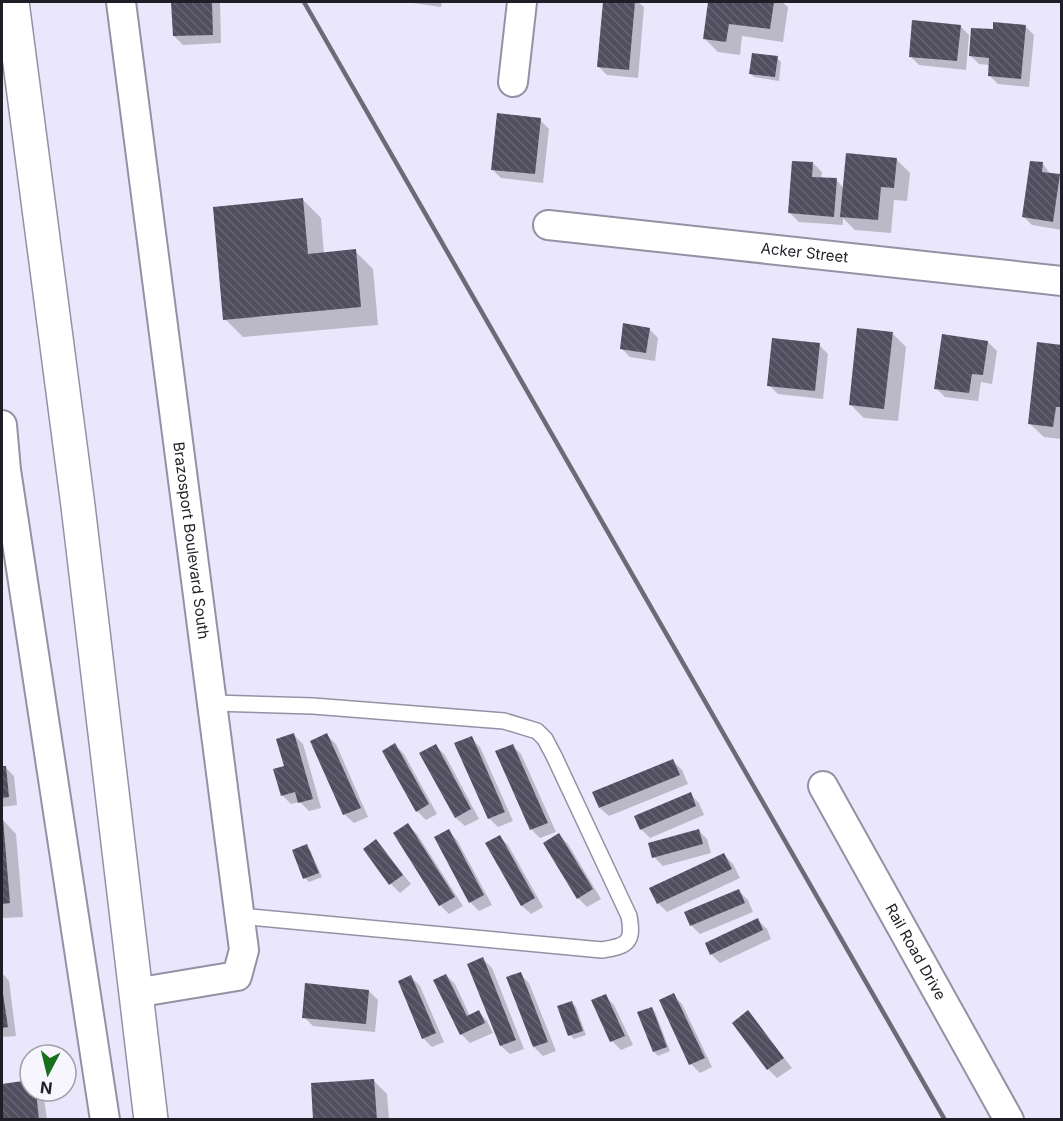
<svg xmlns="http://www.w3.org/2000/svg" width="1063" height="1121" font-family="Inter,sans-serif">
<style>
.shadow{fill:#0003}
.building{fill:url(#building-back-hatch)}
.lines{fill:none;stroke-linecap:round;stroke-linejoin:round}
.service-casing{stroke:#9591a4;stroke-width:18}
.minor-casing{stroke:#9591a4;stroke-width:32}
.primary-casing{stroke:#9591a4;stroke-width:36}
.service{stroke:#fff;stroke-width:15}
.minor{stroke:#fff;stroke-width:28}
.primary{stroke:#fff;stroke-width:33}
.rail{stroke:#6d6a77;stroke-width:4.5}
.labels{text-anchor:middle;stroke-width:6;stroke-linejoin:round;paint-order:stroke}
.street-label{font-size:15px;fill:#1f1d25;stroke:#f7f5fe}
</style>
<defs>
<pattern id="building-back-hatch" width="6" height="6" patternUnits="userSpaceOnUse" patternTransform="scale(1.5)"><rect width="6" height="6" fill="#514e5f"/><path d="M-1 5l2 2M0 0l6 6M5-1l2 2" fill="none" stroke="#666472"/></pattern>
</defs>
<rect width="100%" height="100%" fill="#eae6fb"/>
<path class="shadow" d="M173 2H220L221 43 183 45 174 36Z
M406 2H442L441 7Z
M604 2H638L644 7 638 78 607 75 598 66Z
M710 2H782L788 7 783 42 742 36 740 55 718 52 704 38Z
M960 26 969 35 966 70 919 65 910 56Z
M1025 26 1034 35 1029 87 998 84 989 75 990 65 979 64 970 55 994 31Z
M777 58 781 62 779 81 754 77 750 73Z
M540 120 549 129 543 183 501 178 492 169Z
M896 159 910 173 907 201 894 200 891 233 855 230 843 218V225L799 222 790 213 813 163 822 172 821 179 836 180 844 188Z
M1043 164 1051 175 1059 176 1062 178V230L1032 225 1023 216Z
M303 200 321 218 324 254 355 251 373 269 378 325 243 337 225 319Z
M649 329 658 338 655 361 630 357 621 348Z
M892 333 906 347 898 421 864 418 850 404Z
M988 342 997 351 992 384 981 382 978 401 945 397 936 388Z
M819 345 828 354 823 399 778 394 769 385Z
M1062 346V439L1044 437 1030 424Z
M294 735 303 744 321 808 309 811 300 802 291 804 282 795 286 767Z
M327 735 336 744 368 817 354 823 345 815 312 741Z
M471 738 480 747 513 821 498 827 489 818Z
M395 745 404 754 437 814 426 820 417 811Z
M512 745 521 754 556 832 540 838 531 829Z
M436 746 445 755 479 819 465 826 456 818 421 754Z
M673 761 682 770 688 784 609 816 600 808Z
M5 767 14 776 17 805 2 807V768Z
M690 794 699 803 704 815 650 838 641 829Z
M3 820 16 834 23 917 2 918Z
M408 825 417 834 463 906 449 914 440 905 395 833Z
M698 830 707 839 711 853 663 866 654 857Z
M448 831 457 840 492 905 479 911 471 903 436 838Z
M559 835 568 844 601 899 587 907 578 898Z
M499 836 508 845 543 907 531 914 522 906Z
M376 841 411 884 400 893 391 884Z
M306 846 310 850 322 877 309 882 305 878Z
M724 855 733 864 740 878 667 912 658 903Z
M739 891 748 900 753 912 700 934 691 925Z
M758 920 767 929 771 939 720 963 711 954Z
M483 959 492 968 524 1049 510 1054 501 1046 469 964Z
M2 973 9 981 16 1036 2 1037Z
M520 974 529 983 556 1051 543 1056 534 1047Z
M446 975 455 984 470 1016 479 1012 487 1021 493 1033 470 1043 461 1034 435 980Z
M411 977 420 986 444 1042 432 1047 423 1038Z
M369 991 378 1000 375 1032 313 1026 304 1017Z
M673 995 682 1004 712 1067 700 1073 691 1064Z
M605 996 614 1005 633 1045 621 1050 612 1041 593 1001Z
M572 1003 576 1007 586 1035 574 1039 570 1035Z
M651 1008 655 1012 670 1051 658 1056 654 1052Z
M748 1012 792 1068 777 1078 768 1069 734 1023Z
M373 1080 387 1094 389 1120H315Z
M30 1082V1091H43L47 1120H5L2 1085Z"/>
<path class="building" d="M171 2H212L213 35 173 36Z
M603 2H635L629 70 597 67Z
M708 2H774L770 29 729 24 726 42 703 39Z
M912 20 961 25 957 61 909 57Z
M993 22 1026 25 1021 79 988 76 989 58 969 56 971 28 993 29Z
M752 53 778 56 775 77 749 74Z
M497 113 541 118 535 174 491 170Z
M846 153 897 158 894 188 881 187 878 220 840 217Z
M792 161 813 162 812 177 837 178 834 217 788 213Z
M1030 161 1043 162 1042 172 1060 174 1053 222 1022 217Z
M303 198 308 254 356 249 361 307 223 320 213 207Z
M623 323 650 328 646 353 620 349Z
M857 328 893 332 884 409 849 405Z
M942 334 988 341 983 375 972 374 969 393 934 389Z
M772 338 820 343 815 391 767 386Z
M1037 342 1062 345V407H1056L1053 427 1028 424Z
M294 733 313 799 298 803 295 792 281 796 273 769 284 766 276 739Z
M327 733 361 808 343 815 310 741Z
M472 736 505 812 488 819 454 743Z
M395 743 429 804 416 812 382 751Z
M436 744 471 809 455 818 419 753Z
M513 744 548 823 530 830 495 751Z
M673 759 680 775 599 808 592 792Z
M2 766H6L9 797 2 798Z
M691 792 696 806 640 830 634 816Z
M2 819H3L10 903 2 904Z
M408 823 455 897 439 906 393 833Z
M449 829 484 895 469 903 434 837Z
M699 829 703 844 652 858 648 843Z
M559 833 593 889 577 899 543 843Z
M500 835 535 898 521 906 485 843Z
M376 839 403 875 389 885 363 849Z
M307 844 319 873 303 879 292 850Z
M724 853 732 869 657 904 649 888Z
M739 889 745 903 690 926 684 912Z
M758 918 763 930 710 955 705 943Z
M483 957 516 1040 500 1046 467 964Z
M521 972 548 1042 533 1047 506 977Z
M446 974 467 1016 479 1010 485 1023 460 1035 433 980Z
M411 975 436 1033 422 1039 398 981Z
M305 983 369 990 366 1024 302 1018Z
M2 987 8 1027 2 1028Z
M674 993 705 1058 689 1065 659 1000Z
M606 994 625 1036 610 1042 591 1000Z
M572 1001 583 1031 568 1036 557 1006Z
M652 1007 667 1047 653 1052 637 1012Z
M748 1010 784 1058 767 1070 732 1023Z
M374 1079 377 1120H313L311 1083Z
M30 1080V1091H36L39 1120H3L2 1084Z"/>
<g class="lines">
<defs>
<path id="service" d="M212 703 313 706 504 721 537 731 545 739 554 756 629 916C634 943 627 946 602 950L239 916"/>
<g id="minor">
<path id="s1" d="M121 2 244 950 237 976 135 993"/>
<path d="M513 82 522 2"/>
<path id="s2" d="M548 225 1062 281"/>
<path d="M2 425 6 470 105 1120"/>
<path id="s3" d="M823 786 1009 1120"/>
</g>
<path id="primary" d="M12 2 78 506 151 1120"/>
</defs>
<use href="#service" class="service-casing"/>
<use href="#minor" class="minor-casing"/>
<use href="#primary" class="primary-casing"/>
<use href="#service" class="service"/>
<use href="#minor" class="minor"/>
<use href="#primary" class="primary"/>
<path class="rail" d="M304 2 945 1120"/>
</g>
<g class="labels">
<g class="street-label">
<text dy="5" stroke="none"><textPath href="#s2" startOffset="258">Acker Street</textPath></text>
<text dy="5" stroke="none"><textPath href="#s1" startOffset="543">Brazosport Boulevard South</textPath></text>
<text dy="5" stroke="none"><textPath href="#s3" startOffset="190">Rail Road Drive</textPath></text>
</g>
</g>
<rect width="1063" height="1121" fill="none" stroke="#1f1d25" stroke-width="6"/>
<g transform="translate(48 1073) rotate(187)"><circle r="28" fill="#f7f5fe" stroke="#a19fa7" stroke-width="1.5"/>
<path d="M0-4.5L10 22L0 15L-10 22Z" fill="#19701b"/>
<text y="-9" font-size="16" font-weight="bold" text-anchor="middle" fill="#1f1d25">N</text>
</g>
</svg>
